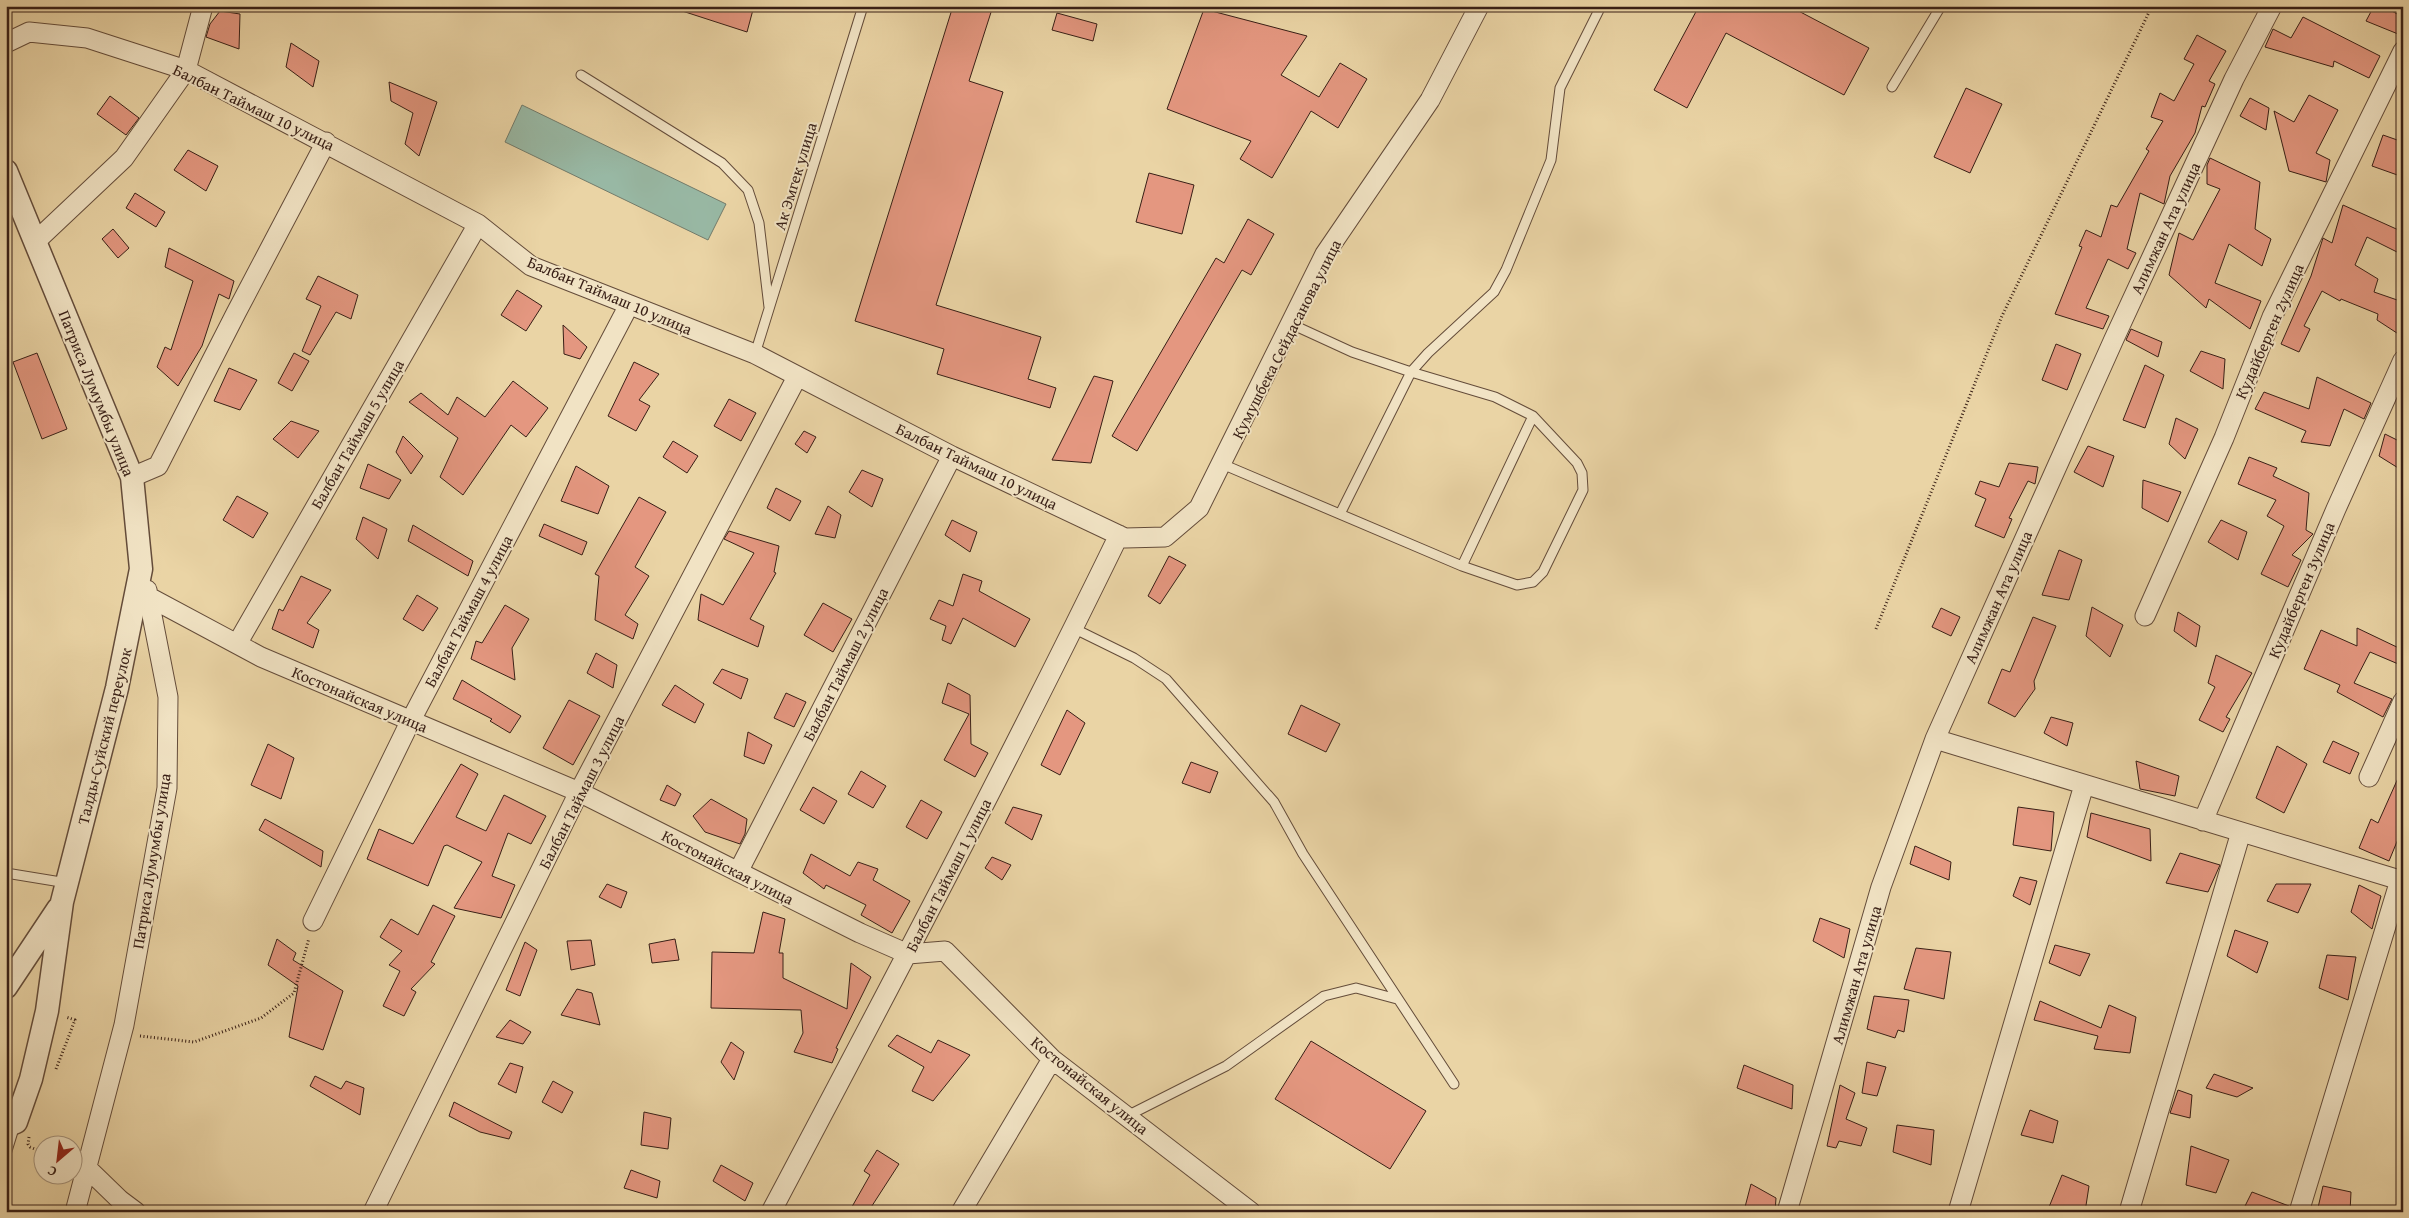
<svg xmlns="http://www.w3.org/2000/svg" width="2409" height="1218" font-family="'Gentium Book Plus',serif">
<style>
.water{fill:#98b8a4;stroke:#727b6b}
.building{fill:#e49780;stroke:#381f16}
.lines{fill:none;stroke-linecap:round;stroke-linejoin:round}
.service-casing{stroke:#644c3a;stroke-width:11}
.minor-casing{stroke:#644c3a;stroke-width:21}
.tertiary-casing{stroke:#644c3a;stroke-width:25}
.path{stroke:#381f16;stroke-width:3;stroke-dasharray:1 2.5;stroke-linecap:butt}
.service{stroke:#f1e3c4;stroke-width:9}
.minor{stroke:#f1e3c4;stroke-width:19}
.tertiary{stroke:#f1e3c4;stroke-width:22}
.labels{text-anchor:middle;stroke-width:4;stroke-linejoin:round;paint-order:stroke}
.street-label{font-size:16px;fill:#381f16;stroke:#f1e3c4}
</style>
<rect width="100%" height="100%" fill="#ead4a5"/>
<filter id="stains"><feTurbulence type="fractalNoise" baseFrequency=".004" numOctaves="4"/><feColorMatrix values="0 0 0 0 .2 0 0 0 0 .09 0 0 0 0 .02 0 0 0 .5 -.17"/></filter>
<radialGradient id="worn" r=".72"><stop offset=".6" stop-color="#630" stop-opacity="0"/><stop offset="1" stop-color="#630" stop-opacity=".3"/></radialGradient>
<path class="water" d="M522 105 726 204 708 240 505 142Z"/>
<path class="building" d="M677 6H754L747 32 676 9Z
M953 6H993L969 81 1003 92 936 305 1041 337 1028 379 1056 388 1050 408 937 374 944 349 855 321Z
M1699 6H1789L1869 48 1844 95 1726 33 1687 108 1654 90Z
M2374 6H2382L2403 17V36L2366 21Z
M1204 9 1307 36 1281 75 1319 97 1340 63 1367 79 1338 128 1311 111 1272 178 1240 159 1251 141 1167 109Z
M220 11 240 14 239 49 206 37 210 24Z
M1057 13 1097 24 1093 41 1052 30Z
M2303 17 2380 56 2369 78 2334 61 2333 67 2265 47 2273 29 2291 38Z
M2197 35 2226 51 2209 81 2215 84 2205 107 2202 106 2195 133 2170 176 2164 204 2140 193 2127 249 2136 253 2128 269 2108 259 2086 308 2109 316 2103 329 2055 314 2082 247 2079 246 2086 230 2101 237 2111 205 2117 207 2149 151 2146 149 2163 121 2151 117 2160 93 2174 101 2194 64 2184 59Z
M291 43 319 61 313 87 286 67Z
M389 82 437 102 419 156 405 144 413 113 391 101Z
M1966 88 2002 104 1970 173 1934 157Z
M2309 95 2338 110 2316 153 2330 160 2326 182 2289 171 2274 111 2294 122Z
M110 96 139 118 126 135 97 114Z
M2250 98 2269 108 2266 130 2240 116Z
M2383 135 2403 142V177L2372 166Z
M188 150 218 166 206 191 174 170Z
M2210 158 2260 182 2255 229 2271 239 2262 266 2229 244 2215 283 2261 301 2250 329 2209 299 2206 308 2169 275 2179 233 2193 240 2220 189 2207 184V165Z
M1149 173 1194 185 1182 234 1136 222Z
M135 193 165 212 156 227 126 208Z
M2343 205 2403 232V255L2367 237 2355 265 2378 279 2374 292 2403 302V337L2377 320 2378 314 2341 299 2340 301 2322 291 2304 326 2310 329 2299 352 2281 344 2311 276 2323 238 2332 243Z
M1248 219 1274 234 1251 275 1242 270 1137 451 1112 436 1216 258 1224 263Z
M113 229 129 248 118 258 102 239Z
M169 248 234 281 229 299 219 294 202 346 178 386 157 367 165 347 171 350 193 281 165 267Z
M318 276 358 295 351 319 336 312 310 355 302 351 321 306 306 299Z
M517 290 542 306 526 331 501 315Z
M563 325 587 347 580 359 564 354Z
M2131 329 2162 342 2158 357 2126 340Z
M2056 344 2081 354 2067 390 2042 380Z
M2201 351 2225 359 2223 389 2190 371Z
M37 353 67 429 42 439 13 362Z
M294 353 309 361 292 391 278 383Z
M634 362 659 374 639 400 650 406 636 431 608 416Z
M2145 365 2164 375 2145 428 2123 420Z
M229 368 257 380 240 410 214 401Z
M1094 376 1113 381 1091 463 1052 460Z
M2317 377 2371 403 2364 419 2344 409 2330 446 2301 442 2306 431 2255 409 2264 392 2309 409Z
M513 381 548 408 526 437 511 425 463 495 440 477 458 438 409 402 421 393 448 415 457 397 485 417Z
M729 399 756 413 741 441 714 426Z
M2176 418 2198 429 2185 459 2169 444Z
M291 421 319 431 298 458 273 439Z
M804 431 816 437 807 453 795 444Z
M2385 434 2403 443V471L2379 456Z
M403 436 423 456 411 474 396 452Z
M673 441 698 456 687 473 663 457Z
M2088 446 2114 456 2103 487 2074 472Z
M2249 457 2277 468 2273 476 2309 493 2306 530 2313 534 2292 555 2301 560 2288 587 2261 574 2284 526 2267 516 2276 500 2238 484Z
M2009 463 2038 467 2035 484 2028 481 2009 518 2012 519 2004 538 1975 526 1986 499 1975 494 1980 481 1999 487Z
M368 464 401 480 389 499 360 488Z
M576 466 609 486 598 514 561 501Z
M862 470 883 479 872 507 849 492Z
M2143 480 2181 492 2168 522 2142 508Z
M776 488 801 501 790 521 767 508Z
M237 496 268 513 253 538 223 520Z
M639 497 666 512 635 567 649 576 625 615 638 624 633 639 595 620 599 576 595 574Z
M828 506 841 515 835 538 815 534Z
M363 517 387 529 378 559 356 539Z
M952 520 977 532 970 552 945 535Z
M2221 520 2247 532 2238 560 2208 542Z
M544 524 587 542 582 555 539 536Z
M413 525 473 561 468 576 408 541Z
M729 531 779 546 774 572 776 573 750 619 764 626 758 647 698 620 701 594 723 605 754 553 724 539Z
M2059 550 2082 560 2069 600 2042 595Z
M1169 556 1186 565 1160 604 1148 596Z
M963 574 982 581 979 591 1030 619 1015 647 963 618 951 644 942 640 946 626 930 619 939 600 953 606Z
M301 576 331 590 307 623 319 630 313 648 272 629 279 609 283 611Z
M417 595 438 608 423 631 403 619Z
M823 603 852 619 833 652 804 635Z
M505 605 529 619 512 648 515 680 471 659 476 641 482 643Z
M2092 607 2123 625 2110 657 2086 636Z
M1941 608 1960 617 1951 636 1932 627Z
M2178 612 2200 626 2196 647 2174 631Z
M2033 617 2056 626 2034 681 2035 689 2015 717 1988 703 2002 669 2010 672Z
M2357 628 2403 650V666L2370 652 2354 683 2392 699 2383 717 2337 692 2340 685 2304 669 2321 630 2357 646Z
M596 653 617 665 613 688 587 673Z
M2216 655 2252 673 2226 717 2230 719 2223 732 2199 720 2215 687 2208 683Z
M722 669 748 679 741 699 713 683Z
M462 680 521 716 510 733 490 721 492 719 453 699Z
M948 683 970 695 971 744 988 753 975 777 944 760 969 714 942 703Z
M675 685 704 704 695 723 662 705Z
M786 693 806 702 794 727 774 718Z
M569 700 600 716 573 765 543 748Z
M1301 705 1340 724 1326 752 1288 734Z
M1067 710 1085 723 1060 775 1041 765Z
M2051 717 2073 723 2067 746 2044 733Z
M748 732 772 745 764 764 744 756Z
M2333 741 2359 753 2350 774 2323 762Z
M268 744 294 758 281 799 251 785Z
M2277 746 2307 764 2284 813 2256 798Z
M2136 761 2179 776 2175 796 2140 789Z
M1191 762 1218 772 1210 793 1182 783Z
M461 764 478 774 456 817 486 831 504 795 546 816 531 844 508 833 492 876 515 885 501 918 454 908 482 862 447 845 444 846 428 886 367 859 379 829 413 844Z
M2403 767V827L2389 861 2359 848 2371 819 2378 823Z
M861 771 886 786 873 808 848 794Z
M667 785 681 794 675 806 660 800Z
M813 787 837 801 824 824 800 810Z
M711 799 747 819 745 834 740 844 705 832 693 816Z
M921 800 942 812 927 839 906 827Z
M1013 807 1042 815 1032 840 1005 823Z
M2018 807 2054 812 2051 851 2013 845Z
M2091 813 2150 829 2151 861 2087 837Z
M265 819 323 851 321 867 259 830Z
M1915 846 1951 862 1949 880 1910 864Z
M2180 853 2220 865 2208 892 2166 883Z
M811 854 850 876 858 862 878 869 873 880 910 901 892 933 861 915 866 905 826 885 824 889 803 873Z
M992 857 1011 865 1002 880 985 868Z
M2020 877 2037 881 2030 905 2013 896Z
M607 884 627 892 621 908 599 897Z
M2276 884H2311L2298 913 2267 901Z
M2359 885 2381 896 2372 929 2351 912Z
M433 905 455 916 431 962 435 964 411 989 416 992 404 1016 383 1006 400 971 389 965 402 951 380 937 391 919 418 935Z
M763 912 785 919 779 953H783V978L847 1009 851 963 871 977 836 1048 838 1049 832 1063 794 1052 803 1033 801 1010 711 1008 712 952 754 953Z
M1820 918 1850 929 1844 958 1813 941Z
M2235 930 2268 942 2257 973 2227 956Z
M277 939 296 953 293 960 343 991 323 1050 289 1037 298 986 268 965Z
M675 939 679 960 652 963 649 944Z
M591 940 595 965 571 970 567 941Z
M525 942 537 950 520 996 506 990Z
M2055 945 2090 954 2080 976 2049 963Z
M1916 948 1951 952 1944 999 1904 989Z
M2327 955 2356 957 2348 1000 2319 988Z
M577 989 592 993 600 1025 561 1015Z
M1874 996 1909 1000 1904 1032 1898 1030 1895 1038 1867 1029Z
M2040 1001 2101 1028 2109 1005 2136 1017 2130 1053 2094 1049 2098 1036 2034 1020Z
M510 1020 531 1032 523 1044 496 1037Z
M897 1035 931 1053 938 1040 970 1055 933 1101 912 1091 924 1067 888 1046Z
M1311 1041 1426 1111 1390 1169 1275 1099Z
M731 1042 744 1052 734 1080 721 1062Z
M1867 1062 1886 1067 1877 1096 1862 1093Z
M510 1063 523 1067 516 1093 498 1084Z
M1744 1065 1793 1085 1792 1109 1737 1088Z
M2214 1074 2253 1088 2237 1097 2206 1088Z
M315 1076 341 1089 346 1081 364 1088 360 1115 310 1086Z
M553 1081 573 1092 562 1113 542 1102Z
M1840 1085 1855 1093 1846 1119 1867 1128 1861 1146 1839 1141 1836 1148 1827 1146Z
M2178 1090 2192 1095 2190 1118 2170 1113Z
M454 1102 512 1132 509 1139 480 1132 449 1116Z
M2030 1110 2058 1121 2053 1143 2021 1135Z
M644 1112 671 1118 668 1149 641 1145Z
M1897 1125 1934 1130 1931 1165 1893 1152Z
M2191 1146 2229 1160 2216 1193 2186 1185Z
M877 1150 899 1164 868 1212H849L870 1175 864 1171Z
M721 1165 753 1183 745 1201 713 1181Z
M631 1170 660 1181 657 1198 624 1188Z
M2062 1175 2089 1186 2085 1212H2047Z
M1751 1184 1776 1198 1775 1212 1745 1207Z
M2323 1186 2351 1192 2350 1212H2317Z
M2252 1192 2289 1206 2288 1212H2271L2245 1206Z"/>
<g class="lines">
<defs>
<path id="service" d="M581 75 722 163 748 190 759 223 769 307
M1892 87 1941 6
M1291 324 1352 352 1411 372 1428 353 1494 292 1506 270 1551 160 1560 88 1601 6
M755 354 863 6
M1222 464 1462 566 1517 585 1533 582 1543 572 1583 490 1582 473 1577 463 1533 416 1495 397 1411 372 1340 514
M1462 566 1533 416
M1073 628 1134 658 1166 679 1274 802 1303 854 1454 1084
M6 873 67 883
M1127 1116 1226 1066 1324 996 1356 988 1397 999
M6 1154 15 1125"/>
<path id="minor" d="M6 43 29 32 87 38 186 70 478 224 531 266 755 354 952 456 1125 538 1165 537 1199 508 1325 254 1430 100 1479 6
M36 241 124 158 186 70 203 6
M132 477 158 466 236 313 326 142
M149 597 261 657 579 792 860 933 908 954 945 951 1052 1059 1251 1212
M2145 616 2224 438 2272 317 2403 51
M237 644 478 224
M1935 739 2403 881
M2369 777 2403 701
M2203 821 2336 509 2403 360
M738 872 952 456
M313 921 411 720 629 305
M88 1169 120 1200 136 1212
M75 1212 124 1025 167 788 168 697 147 590
M373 1212 579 792 797 377
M771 1212C890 987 1008 763 1119 535
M961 1212 1052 1059
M1787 1212 1881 887 1935 739 2114 339 2234 79 2272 6
M1958 1212 2084 785
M2129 1212 2241 832
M2299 1212 2400 880"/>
<path id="tertiary" d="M6 171 132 477 141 569 117 688 62 902 47 1011 31 1079 16 1122 6 1126
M6 987 58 909"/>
</defs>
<use href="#service" class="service-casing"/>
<use href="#minor" class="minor-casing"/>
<use href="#tertiary" class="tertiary-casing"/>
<path class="path" d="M1876 629 2002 316 2152 6
M140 1036 194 1042 261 1018 294 993 309 938
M56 1069 75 1020 66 1017
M29 1137 28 1144 30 1147 42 1152"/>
<use href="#service" class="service"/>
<use href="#minor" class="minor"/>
<use href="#tertiary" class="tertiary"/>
</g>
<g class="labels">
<g class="street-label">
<text transform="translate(254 107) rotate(26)" y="6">Балбан Таймаш 10 улица</text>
<text transform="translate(795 176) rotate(-73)" y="6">Ак Эмгек улица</text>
<text transform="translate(2165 228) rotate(-65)" y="6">Алимжан Ата улица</text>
<text transform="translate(610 295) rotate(23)" y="6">Балбан Таймаш 10 улица</text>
<text transform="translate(2269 331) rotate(-66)" y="6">Кудайберген 2улица</text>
<text transform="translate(1286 339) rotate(-63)" y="6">Кумушбека Сейдасанова улица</text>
<text transform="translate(97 393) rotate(68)" y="6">Патриса Лумумбы улица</text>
<text transform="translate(357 434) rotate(-60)" y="6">Балбан Таймаш 5 улица</text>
<text transform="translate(977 466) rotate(26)" y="6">Балбан Таймаш 10 улица</text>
<text transform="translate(2301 590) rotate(-67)" y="6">Кудайберген 3улица</text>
<text transform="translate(1998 597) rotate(-66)" y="6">Алимжан Ата улица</text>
<text transform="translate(468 611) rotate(-62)" y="6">Балбан Таймаш 4 улица</text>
<text transform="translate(845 664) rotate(-63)" y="6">Балбан Таймаш 2 улица</text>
<text transform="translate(360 699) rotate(23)" y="6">Костонайская улица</text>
<text transform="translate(104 736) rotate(-76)" y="6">Талды-Суйский переулок</text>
<text transform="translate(581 792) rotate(-63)" y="6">Балбан Таймаш 3 улица</text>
<text transform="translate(151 861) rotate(-81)" y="6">Патриса Лумумбы улица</text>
<text transform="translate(728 867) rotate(27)" y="6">Костонайская улица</text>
<text transform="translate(948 875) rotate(-63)" y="6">Балбан Таймаш 1 улица</text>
<text transform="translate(1856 975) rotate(-74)" y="6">Алимжан Ата улица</text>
<text transform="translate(1090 1085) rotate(39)" y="6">Костонайская улица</text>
</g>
</g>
<rect width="2409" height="1218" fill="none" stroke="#ead4a5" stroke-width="25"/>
<rect x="8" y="8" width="2394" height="1203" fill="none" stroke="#381f16" stroke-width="2.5"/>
<rect x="12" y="12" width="2384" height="1193" fill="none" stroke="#381f16"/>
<g transform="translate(58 1160) rotate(208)"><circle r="24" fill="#f1e3c4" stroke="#a7957e"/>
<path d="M0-4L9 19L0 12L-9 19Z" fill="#8f2418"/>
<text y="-8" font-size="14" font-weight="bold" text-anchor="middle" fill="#381f16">С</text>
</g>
<rect width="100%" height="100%" filter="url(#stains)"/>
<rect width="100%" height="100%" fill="url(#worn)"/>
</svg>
